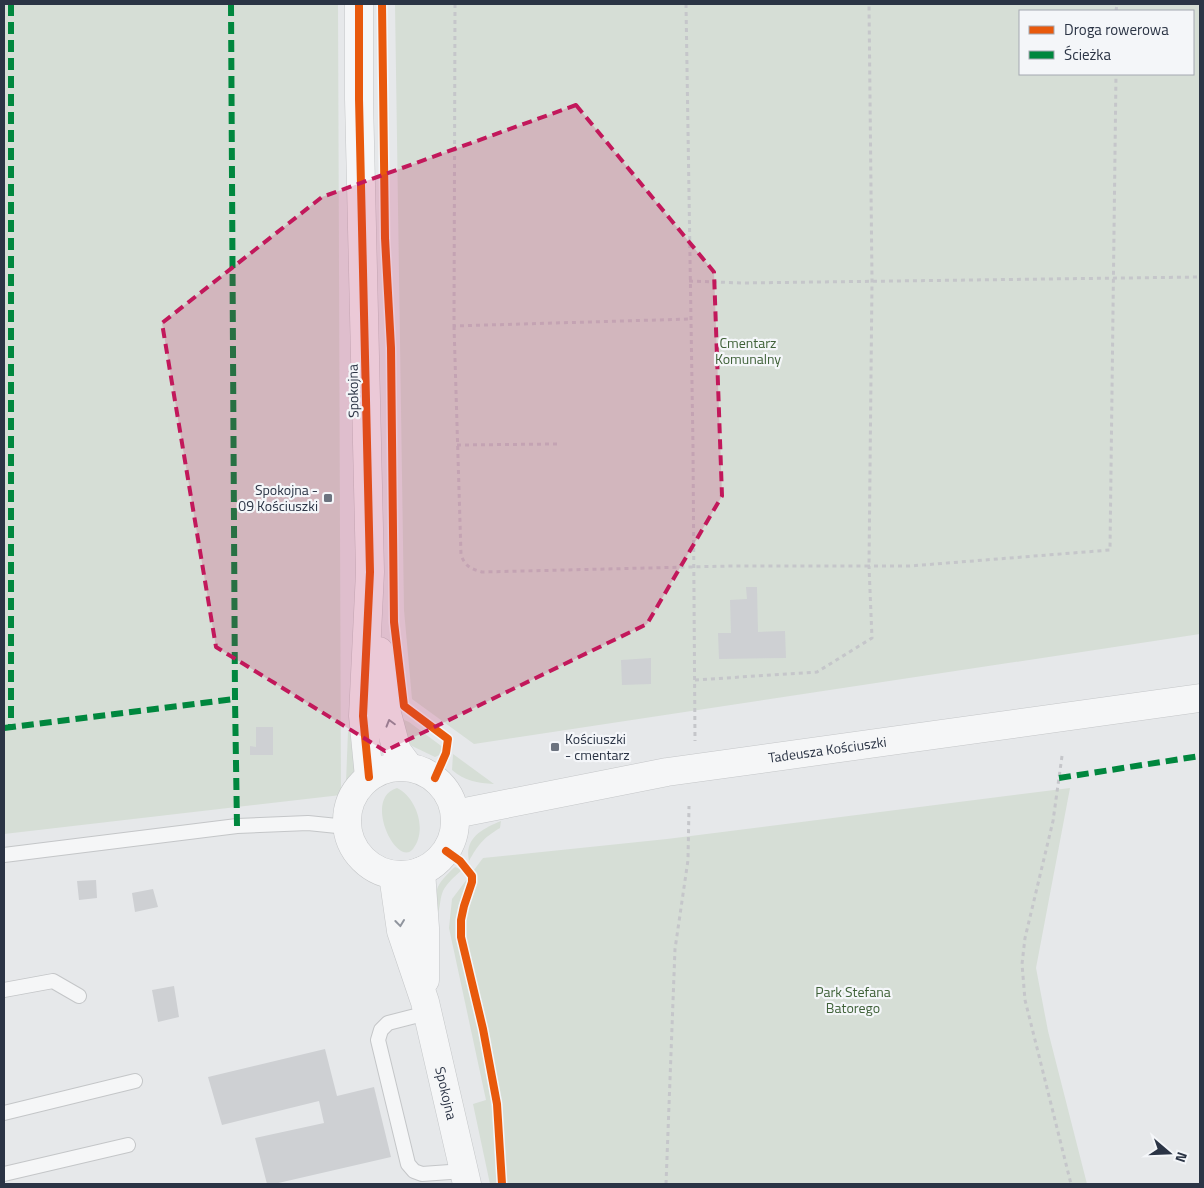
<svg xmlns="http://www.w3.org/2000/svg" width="1204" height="1188" font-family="'Titillium Web',sans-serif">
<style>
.green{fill:#d6ded6;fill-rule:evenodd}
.building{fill:#ced0d3}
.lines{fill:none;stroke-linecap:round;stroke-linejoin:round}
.service-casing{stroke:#c4c6c8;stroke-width:16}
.tertiary-casing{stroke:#c4c6c8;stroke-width:29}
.path{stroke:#c5c6ca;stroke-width:3;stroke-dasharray:4 4;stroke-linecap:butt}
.service{stroke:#f5f6f7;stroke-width:14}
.tertiary{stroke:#f5f6f7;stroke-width:28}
.quiet{stroke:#00873e;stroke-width:6;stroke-dasharray:12 6;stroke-linecap:butt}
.cycleway-casing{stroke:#f4f6f9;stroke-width:11}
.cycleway{stroke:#e8590c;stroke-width:8}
.oneway{stroke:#90959e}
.marked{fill:#c2185b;fill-opacity:0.2;stroke:#c2185b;stroke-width:4;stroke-dasharray:10 6;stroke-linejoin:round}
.poi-dot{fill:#6c737f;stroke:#f4f6f9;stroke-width:2}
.labels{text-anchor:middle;stroke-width:4.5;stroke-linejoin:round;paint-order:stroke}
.park-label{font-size:14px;fill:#3f6138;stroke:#f4f6f9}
.street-label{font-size:14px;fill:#2b3445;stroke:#f4f6f9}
.poi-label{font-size:14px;fill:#2b3445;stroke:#f4f6f9;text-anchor:end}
</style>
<rect width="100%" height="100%" fill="#e6e8ea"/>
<path class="green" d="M4 4H338L341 795 4 834Z
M395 4H1200V634L474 744 412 699 404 610ZM1020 11H1193V74H1020Z
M402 719 409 722 444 748V753L435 757 412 746 403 736Z
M357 727 356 768 346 783 348 731Z
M453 754 494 784C477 783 465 781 452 770Z
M397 788C416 797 428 830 413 849 397 869 362 798 397 788Z
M1070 788 1036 968 1048 1031 1087 1184H490L473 1104 486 1100 449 928 452 899 483 858 667 839Z
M501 821 500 828C483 838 478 845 469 861 464 838 482 829 501 821Z
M455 867 462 870C455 876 447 883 443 891 439 900 441 911 435 918 435 890 434 886 455 867Z"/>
<path class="building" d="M746 587H757L758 632 785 631 786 658 719 659 718 633H731L730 600 747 599Z
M651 658V684L622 685 621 660Z
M256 727H273V755H250V746L256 747Z
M96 880 97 898 79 900 77 881Z
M153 889 158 907 135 912 132 893Z
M174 986 179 1017 158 1022 152 990Z
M325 1049 337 1096 374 1087 391 1157 274 1184H267L255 1138 324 1123 319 1101 222 1125 208 1077Z"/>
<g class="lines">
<defs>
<path id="service" d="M4 855 237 826 308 823 347 827
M4 990 53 981 79 996
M427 1013 388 1023 381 1030 378 1040 408 1164 414 1171 422 1174 464 1171
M4 1113 135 1081
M4 1174 128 1145"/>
<g id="tertiary">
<path d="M359 4V99L370 572 363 716 369 777"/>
<path d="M379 651 386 710 397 751 409 767"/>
<circle cx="401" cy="821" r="54"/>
<path id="s1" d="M455 814 667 772 1200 698"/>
<path d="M421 871 425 928V980"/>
<path id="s2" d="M393 875 401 931 425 1002 467 1184"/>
</g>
</defs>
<use href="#service" class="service-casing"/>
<use href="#tertiary" class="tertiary-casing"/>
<path class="path" d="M455 4 454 326 690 319
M686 4 693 447 695 741
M1116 11 1117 4
M689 281 742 283 1200 277
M454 326 461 555C465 566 471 569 482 572L730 566H869L872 281 869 4
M457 445 557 444
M695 680 817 672 872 638 869 566H910L1110 550 1116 74
M1062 756 1053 821 1025 938 1022 964 1025 1000 1071 1184
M666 1184 675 949 688 860 689 806"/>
<use href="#service" class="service"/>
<use href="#tertiary" class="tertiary"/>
<path class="quiet" d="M11 4V727
M231 4 235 699 237 826
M4 728 235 699
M1059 778 1200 756"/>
<defs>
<path id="cycleway" d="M359 4V99L370 572 363 716 369 777
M382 4 385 238 391 348 394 622 404 706 448 739 446 753 435 778
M446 851 460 861 472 876V882L464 906 461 920V937L483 1029 497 1104 502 1184"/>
</defs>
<use href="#cycleway" class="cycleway-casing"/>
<use href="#cycleway" class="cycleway"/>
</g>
<defs><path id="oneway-chevron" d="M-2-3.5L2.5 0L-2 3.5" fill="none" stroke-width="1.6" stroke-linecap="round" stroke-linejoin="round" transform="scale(1.25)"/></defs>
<g class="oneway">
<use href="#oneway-chevron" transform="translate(390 723) rotate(-106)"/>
<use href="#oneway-chevron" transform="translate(400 923) rotate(83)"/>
</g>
<path class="marked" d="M576 105 714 272 722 496 647 624 385 751 216 647 162 323 322 197Z"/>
<g class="poi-dot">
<rect x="323" y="493" width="10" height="10" rx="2.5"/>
<rect x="550" y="742" width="10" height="10" rx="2.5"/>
</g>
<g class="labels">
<g class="park-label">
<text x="748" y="348">Cmentarz<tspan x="748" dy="16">Komunalny</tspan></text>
<text x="853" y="997">Park Stefana<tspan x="853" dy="16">Batorego</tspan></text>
</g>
<g class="street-label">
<text transform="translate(353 391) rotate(-91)" y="5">Spokojna</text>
<text dy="5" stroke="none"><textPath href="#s1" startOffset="378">Tadeusza Kościuszki</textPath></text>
<text dy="5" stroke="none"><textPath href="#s2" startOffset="225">Spokojna</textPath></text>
</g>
<g class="poi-label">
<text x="318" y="495">Spokojna -<tspan x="318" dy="16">09 Kościuszki</tspan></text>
<text x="565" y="744" text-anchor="start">Kościuszki<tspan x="565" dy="16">- cmentarz</tspan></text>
</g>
</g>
<rect width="1204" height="1188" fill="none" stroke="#2b3445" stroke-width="10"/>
<rect x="1019" y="10" width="175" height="65" fill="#f4f6f9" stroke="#a4a8b1"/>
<rect x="1029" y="26" width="25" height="8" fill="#e8590c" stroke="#a4a8b1"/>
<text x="1064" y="35" font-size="15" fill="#2b3445">Droga rowerowa</text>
<rect x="1029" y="51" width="25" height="8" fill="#00873e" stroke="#a4a8b1"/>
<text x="1064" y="60" font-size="15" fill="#2b3445">Ścieżka</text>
<g transform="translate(1169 1153) rotate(109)" stroke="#f4f6f9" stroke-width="4" paint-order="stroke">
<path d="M0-4L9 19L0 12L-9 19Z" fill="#2b3445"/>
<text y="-8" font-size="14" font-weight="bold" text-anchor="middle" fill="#2b3445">N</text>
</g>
</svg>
